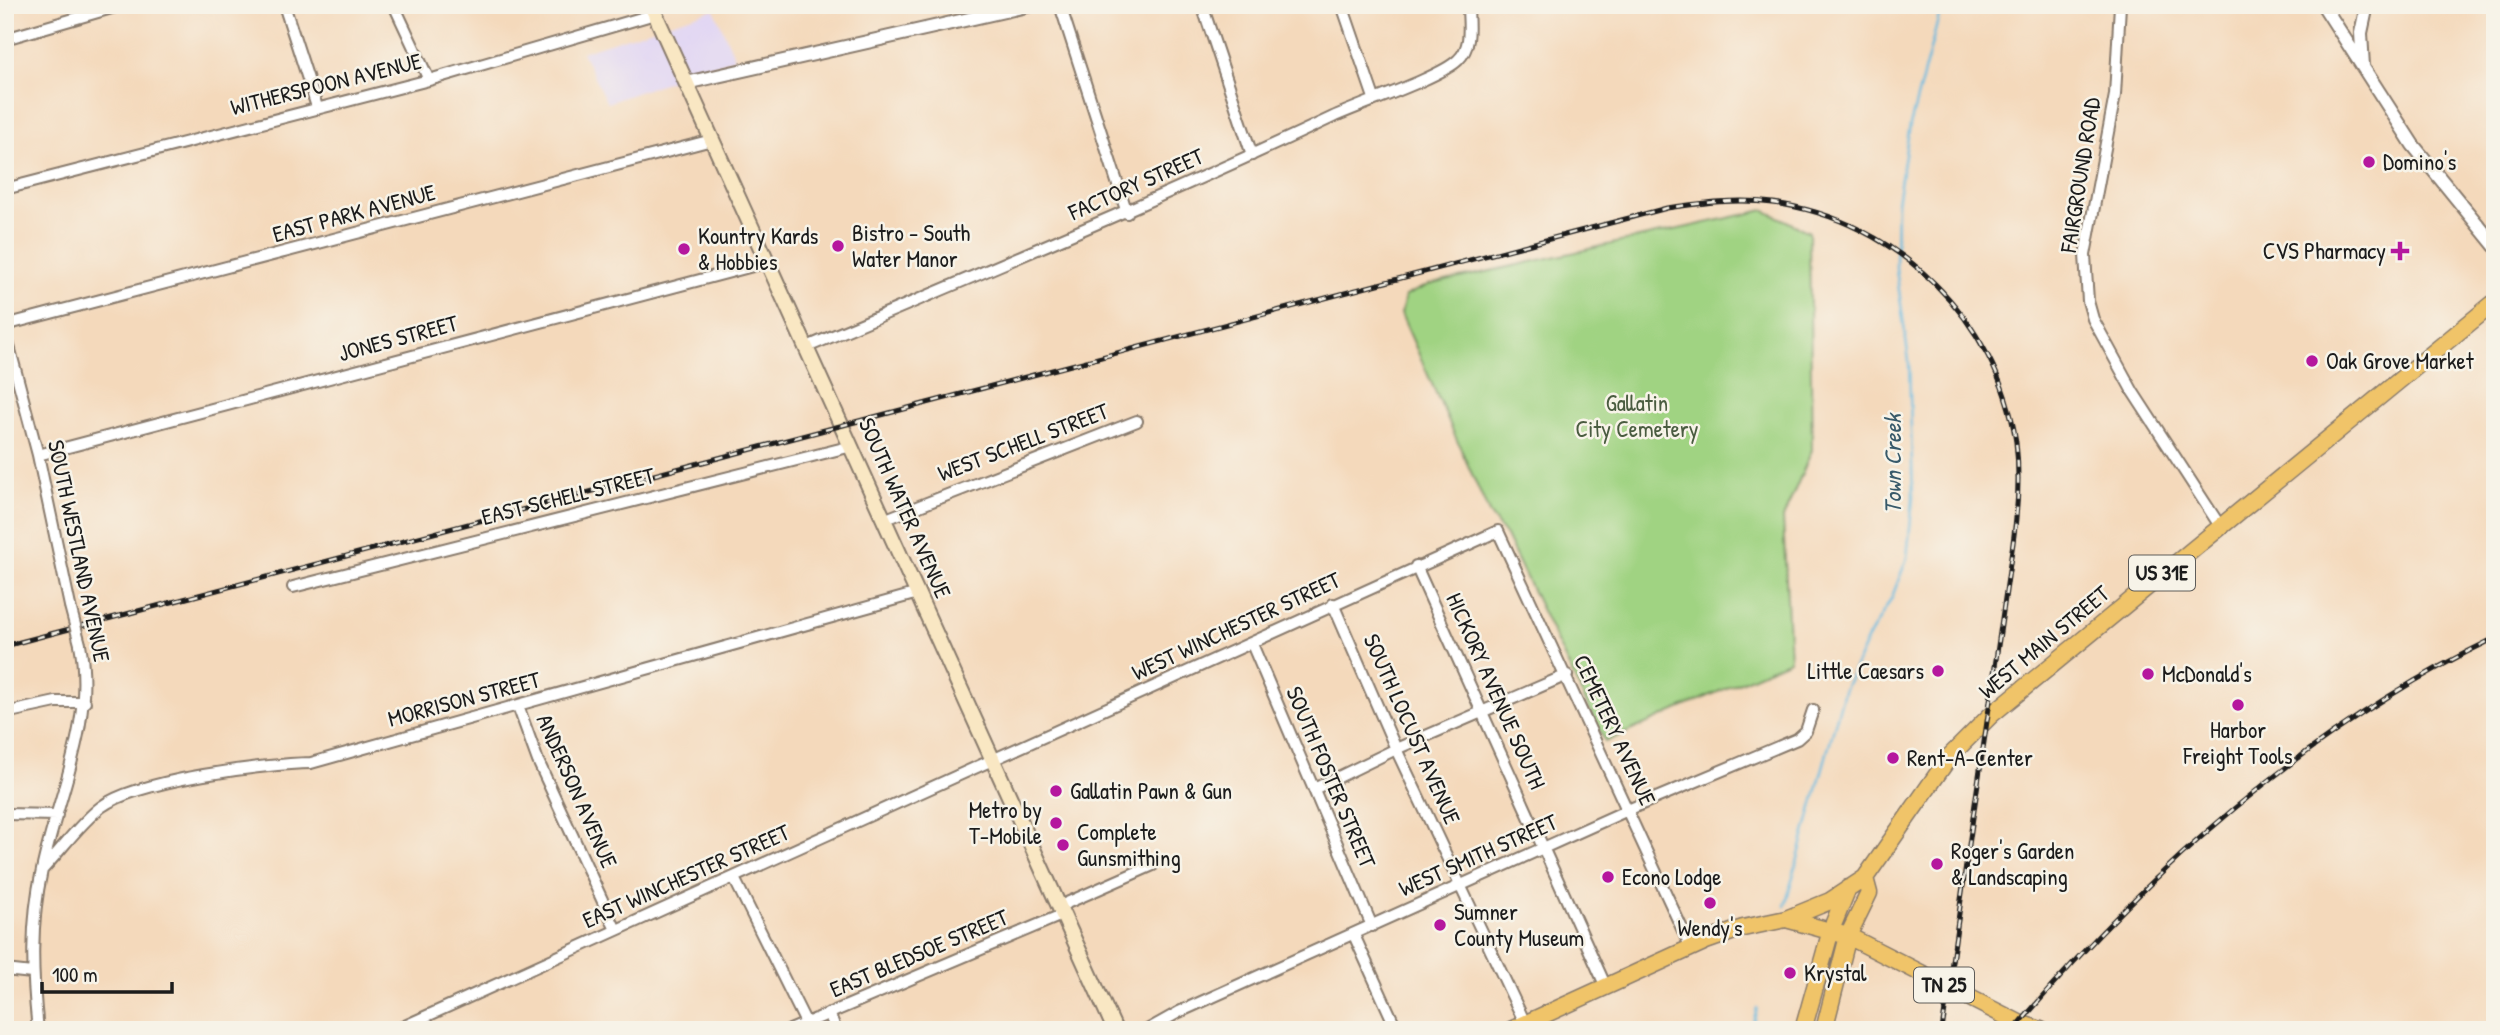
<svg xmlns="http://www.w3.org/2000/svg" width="2500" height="1035" font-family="'Patrick Hand',sans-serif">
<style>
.built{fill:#e0d4f4}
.green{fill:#a0d382;stroke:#5e784f;stroke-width:2}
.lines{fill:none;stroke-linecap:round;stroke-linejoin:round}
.stream{stroke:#62b8de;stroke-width:2.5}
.minor-casing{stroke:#887a6c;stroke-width:14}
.tertiary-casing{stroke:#887a6c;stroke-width:16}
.secondary-casing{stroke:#887a6c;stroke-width:18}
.primary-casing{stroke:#887a6c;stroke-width:19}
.minor{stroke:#fff;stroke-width:10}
.tertiary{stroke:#fff;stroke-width:12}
.secondary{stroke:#f9e7c3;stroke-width:14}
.primary{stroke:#f0c469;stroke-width:16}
.rail-casing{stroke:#1c1c1c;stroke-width:5}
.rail{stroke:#f7f3e8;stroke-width:2.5;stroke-dasharray:8;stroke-linecap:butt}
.minor-bridge-casing{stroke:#887a6c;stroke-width:14;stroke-linecap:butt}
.minor-bridge{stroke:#fff;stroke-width:10}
.poi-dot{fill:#b5179e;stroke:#f7f3e8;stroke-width:2.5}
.labels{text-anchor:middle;stroke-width:5;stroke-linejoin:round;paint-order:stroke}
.shield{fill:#f7f3e8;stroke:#5e5c59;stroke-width:2}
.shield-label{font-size:21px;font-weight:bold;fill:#1c1c1c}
.street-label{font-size:23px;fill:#1c1c1c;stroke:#f7f3e8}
.poi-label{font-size:23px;fill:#1c1c1c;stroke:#f7f3e8;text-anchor:start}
.park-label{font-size:23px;fill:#4a5c40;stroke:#f7f3e8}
.water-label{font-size:24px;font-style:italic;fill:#385a6a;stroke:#f7f3e8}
</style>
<rect width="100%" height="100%" fill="#f7f3e8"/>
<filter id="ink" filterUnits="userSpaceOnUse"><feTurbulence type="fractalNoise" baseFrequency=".0143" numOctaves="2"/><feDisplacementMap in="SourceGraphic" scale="14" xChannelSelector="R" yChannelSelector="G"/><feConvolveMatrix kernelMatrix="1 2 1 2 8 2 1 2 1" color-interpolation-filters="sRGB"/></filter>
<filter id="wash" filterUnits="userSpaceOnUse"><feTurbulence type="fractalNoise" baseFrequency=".00686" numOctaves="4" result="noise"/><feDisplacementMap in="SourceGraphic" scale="28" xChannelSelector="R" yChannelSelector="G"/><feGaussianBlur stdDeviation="1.57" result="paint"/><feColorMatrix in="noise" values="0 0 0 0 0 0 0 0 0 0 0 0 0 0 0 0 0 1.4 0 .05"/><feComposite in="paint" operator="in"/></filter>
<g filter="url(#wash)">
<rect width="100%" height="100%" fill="#f4d9bb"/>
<path class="built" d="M714 9 735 58 607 103 582 52Z"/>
<path class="green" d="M1764 210 1809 232 1812 450 1783 518 1790 660 1605 742 1506 536 1490 515 1401 314 1405 296 1428 285Z"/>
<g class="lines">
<path class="stream" d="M1785 906 1844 691 1867 640 1892 597 1907 558 1913 498 1909 361 1896 269 1897 202 1910 125 1942 5
M1751 1030 1757 1008"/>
</g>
</g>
<g filter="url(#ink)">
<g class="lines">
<defs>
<path id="minor" d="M284 5 317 107
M394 5 429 80
M1060 5 1127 213
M1202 5 1252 155
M1342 5 1374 98
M2120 5 2115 95 2085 255 2088 301 2093 319 2133 392 2220 526
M5 39 122 5
M5 189 429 80 655 14
M5 325 712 140
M5 331 38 455 70 606
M807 347C983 272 1160 199 1333 117 1361 104 1441 77 1458 60 1473 46 1468 24 1468 5
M38 455 768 262
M886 519 1137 421
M1416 566 1606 987
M293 587 852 446
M1333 604 1396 749 1525 1023
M1252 644 1372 926
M518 706 538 761 616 930
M5 713 56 702H85
M1314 789 1396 749 1567 675
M5 814 57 815
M42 870C61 850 80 823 101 807 137 780 265 764 311 763L918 593
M734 878 806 1023
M1060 906 1153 865
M1354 935 1397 1030
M5 970 32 973
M829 1013 836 1030
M38 1030C32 975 30 924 42 870 58 794 95 723 80 644
M396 1030 1498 531 1691 948
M790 1030 1064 914
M1147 1030 1179 1012 1630 809 1797 739 1806 731 1813 710"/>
<path id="tertiary" d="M2323 5 2413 145 2495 246
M2363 66 2361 33 2367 5
M686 83 1031 5"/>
<path id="secondary" d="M651 5 1115 1030"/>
<path id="primary" d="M1786 919 1848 936 2019 1023 2041 1030
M1511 1030 1706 941 1743 928 1786 919 1830 901 1865 878 1950 756 1991 715 2495 302
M1803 1030 1831 930 1848 888
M1824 1030 1848 936 1869 893 1865 878"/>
</defs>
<use href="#minor" class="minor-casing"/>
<use href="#tertiary" class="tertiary-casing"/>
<use href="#secondary" class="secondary-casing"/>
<use href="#primary" class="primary-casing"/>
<use href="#minor" class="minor"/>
<use href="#tertiary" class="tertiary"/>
<use href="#secondary" class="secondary"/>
<use href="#primary" class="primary"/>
<defs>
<path id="rail" d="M5 646 1667 208C1702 203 1737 198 1773 203 1896 219 1998 320 2016 442 2020 476 2018 509 2013 543L1942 1030
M2014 1030C2146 873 2308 728 2495 638"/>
</defs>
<use href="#rail" class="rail-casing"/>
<use href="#rail" class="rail"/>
<defs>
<path id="minor-bridge" d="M70 606 80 644"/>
</defs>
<use href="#minor-bridge" class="minor-bridge-casing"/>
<use href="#minor-bridge" class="minor-bridge"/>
</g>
</g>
<g class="poi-dot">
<circle cx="2369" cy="162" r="7"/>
<circle cx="838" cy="246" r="7"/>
<circle cx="684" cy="249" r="7"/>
<path d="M2396.5 240.5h7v7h7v7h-7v7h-7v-7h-7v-7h7z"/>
<circle cx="2312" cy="361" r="7"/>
<circle cx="1938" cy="671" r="7"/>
<circle cx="2148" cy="674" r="7"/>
<circle cx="2238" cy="705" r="7"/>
<circle cx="1893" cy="758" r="7"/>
<circle cx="1056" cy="791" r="7"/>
<circle cx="1056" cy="823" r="7"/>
<circle cx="1063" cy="845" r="7"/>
<circle cx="1937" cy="864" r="7"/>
<circle cx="1608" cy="877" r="7"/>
<circle cx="1710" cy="903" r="7"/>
<circle cx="1440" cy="925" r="7"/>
<circle cx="1790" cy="973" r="7"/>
</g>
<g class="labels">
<g class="shield">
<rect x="2129" y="555.5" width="66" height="35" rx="5"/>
<rect x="1914" y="967.5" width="60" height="35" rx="5"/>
</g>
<g class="shield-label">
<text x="2162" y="580">US 31E</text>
<text x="1944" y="992">TN 25</text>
</g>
<g class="street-label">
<text transform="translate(326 84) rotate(-14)" y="8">WITHERSPOON AVENUE</text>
<text transform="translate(2080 175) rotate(-81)" y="8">FAIRGROUND ROAD</text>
<text transform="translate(1136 184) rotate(-24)" y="8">FACTORY STREET</text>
<text transform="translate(354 213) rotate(-15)" y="8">EAST PARK AVENUE</text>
<text transform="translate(398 338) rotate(-15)" y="8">JONES STREET</text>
<text transform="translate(1023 442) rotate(-21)" y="8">WEST SCHELL STREET</text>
<text transform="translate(568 496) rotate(-14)" y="8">EAST SCHELL STREET</text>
<text transform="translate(905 508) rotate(66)" y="8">SOUTH WATER AVENUE</text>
<text transform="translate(79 551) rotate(78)" y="8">SOUTH WESTLAND AVENUE</text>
<text transform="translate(1236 626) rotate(-25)" y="8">WEST WINCHESTER STREET</text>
<text transform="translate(2044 642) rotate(-40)" y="8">WEST MAIN STREET</text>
<text transform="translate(1496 691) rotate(66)" y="8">HICKORY AVENUE SOUTH</text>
<text transform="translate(464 699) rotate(-15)" y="8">MORRISON STREET</text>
<text transform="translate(1412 729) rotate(66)" y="8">SOUTH LOCUST AVENUE</text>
<text transform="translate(1615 730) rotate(65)" y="8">CEMETERY AVENUE</text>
<text transform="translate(1331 777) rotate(67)" y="8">SOUTH FOSTER STREET</text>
<text transform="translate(577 791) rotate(66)" y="8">ANDERSON AVENUE</text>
<text transform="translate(1478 855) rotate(-24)" y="8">WEST SMITH STREET</text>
<text transform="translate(686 876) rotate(-24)" y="8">EAST WINCHESTER STREET</text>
<text transform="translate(919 953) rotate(-23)" y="8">EAST BLEDSOE STREET</text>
</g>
<g class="poi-label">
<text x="2383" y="170">Domino's</text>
<text x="852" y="241">Bistro - South<tspan x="852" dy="26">Water Manor</tspan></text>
<text x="698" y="244">Kountry Kards<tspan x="698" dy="26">&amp; Hobbies</tspan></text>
<text x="2386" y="259" text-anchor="end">CVS Pharmacy</text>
<text x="2326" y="369">Oak Grove Market</text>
<text x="1924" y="679" text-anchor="end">Little Caesars</text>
<text x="2162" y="682">McDonald's</text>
<text x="2238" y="738" text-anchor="middle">Harbor<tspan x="2238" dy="26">Freight Tools</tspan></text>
<text x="1907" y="766">Rent-A-Center</text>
<text x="1070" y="799">Gallatin Pawn &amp; Gun</text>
<text x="1042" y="818" text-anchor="end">Metro by<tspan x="1042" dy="26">T-Mobile</tspan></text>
<text x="1077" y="840">Complete<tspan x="1077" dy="26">Gunsmithing</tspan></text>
<text x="1951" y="859">Roger's Garden<tspan x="1951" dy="26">&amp; Landscaping</tspan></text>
<text x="1622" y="885">Econo Lodge</text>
<text x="1454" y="920">Sumner<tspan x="1454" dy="26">County Museum</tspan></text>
<text x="1710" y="936" text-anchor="middle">Wendy's</text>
<text x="1804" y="981">Krystal</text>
</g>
<g class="park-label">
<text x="1637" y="411">Gallatin<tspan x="1637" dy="26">City Cemetery</tspan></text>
</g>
<g class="water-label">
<text transform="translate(1893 464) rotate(-90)" y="8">Town Creek</text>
</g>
</g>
<rect width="2500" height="1035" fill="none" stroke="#f7f3e8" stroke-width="28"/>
<path d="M42 982v10h130v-10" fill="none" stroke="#1c1c1c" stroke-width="3.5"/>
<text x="52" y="982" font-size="21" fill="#1c1c1c" stroke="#f7f3e8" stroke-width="5" paint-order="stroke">100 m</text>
</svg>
